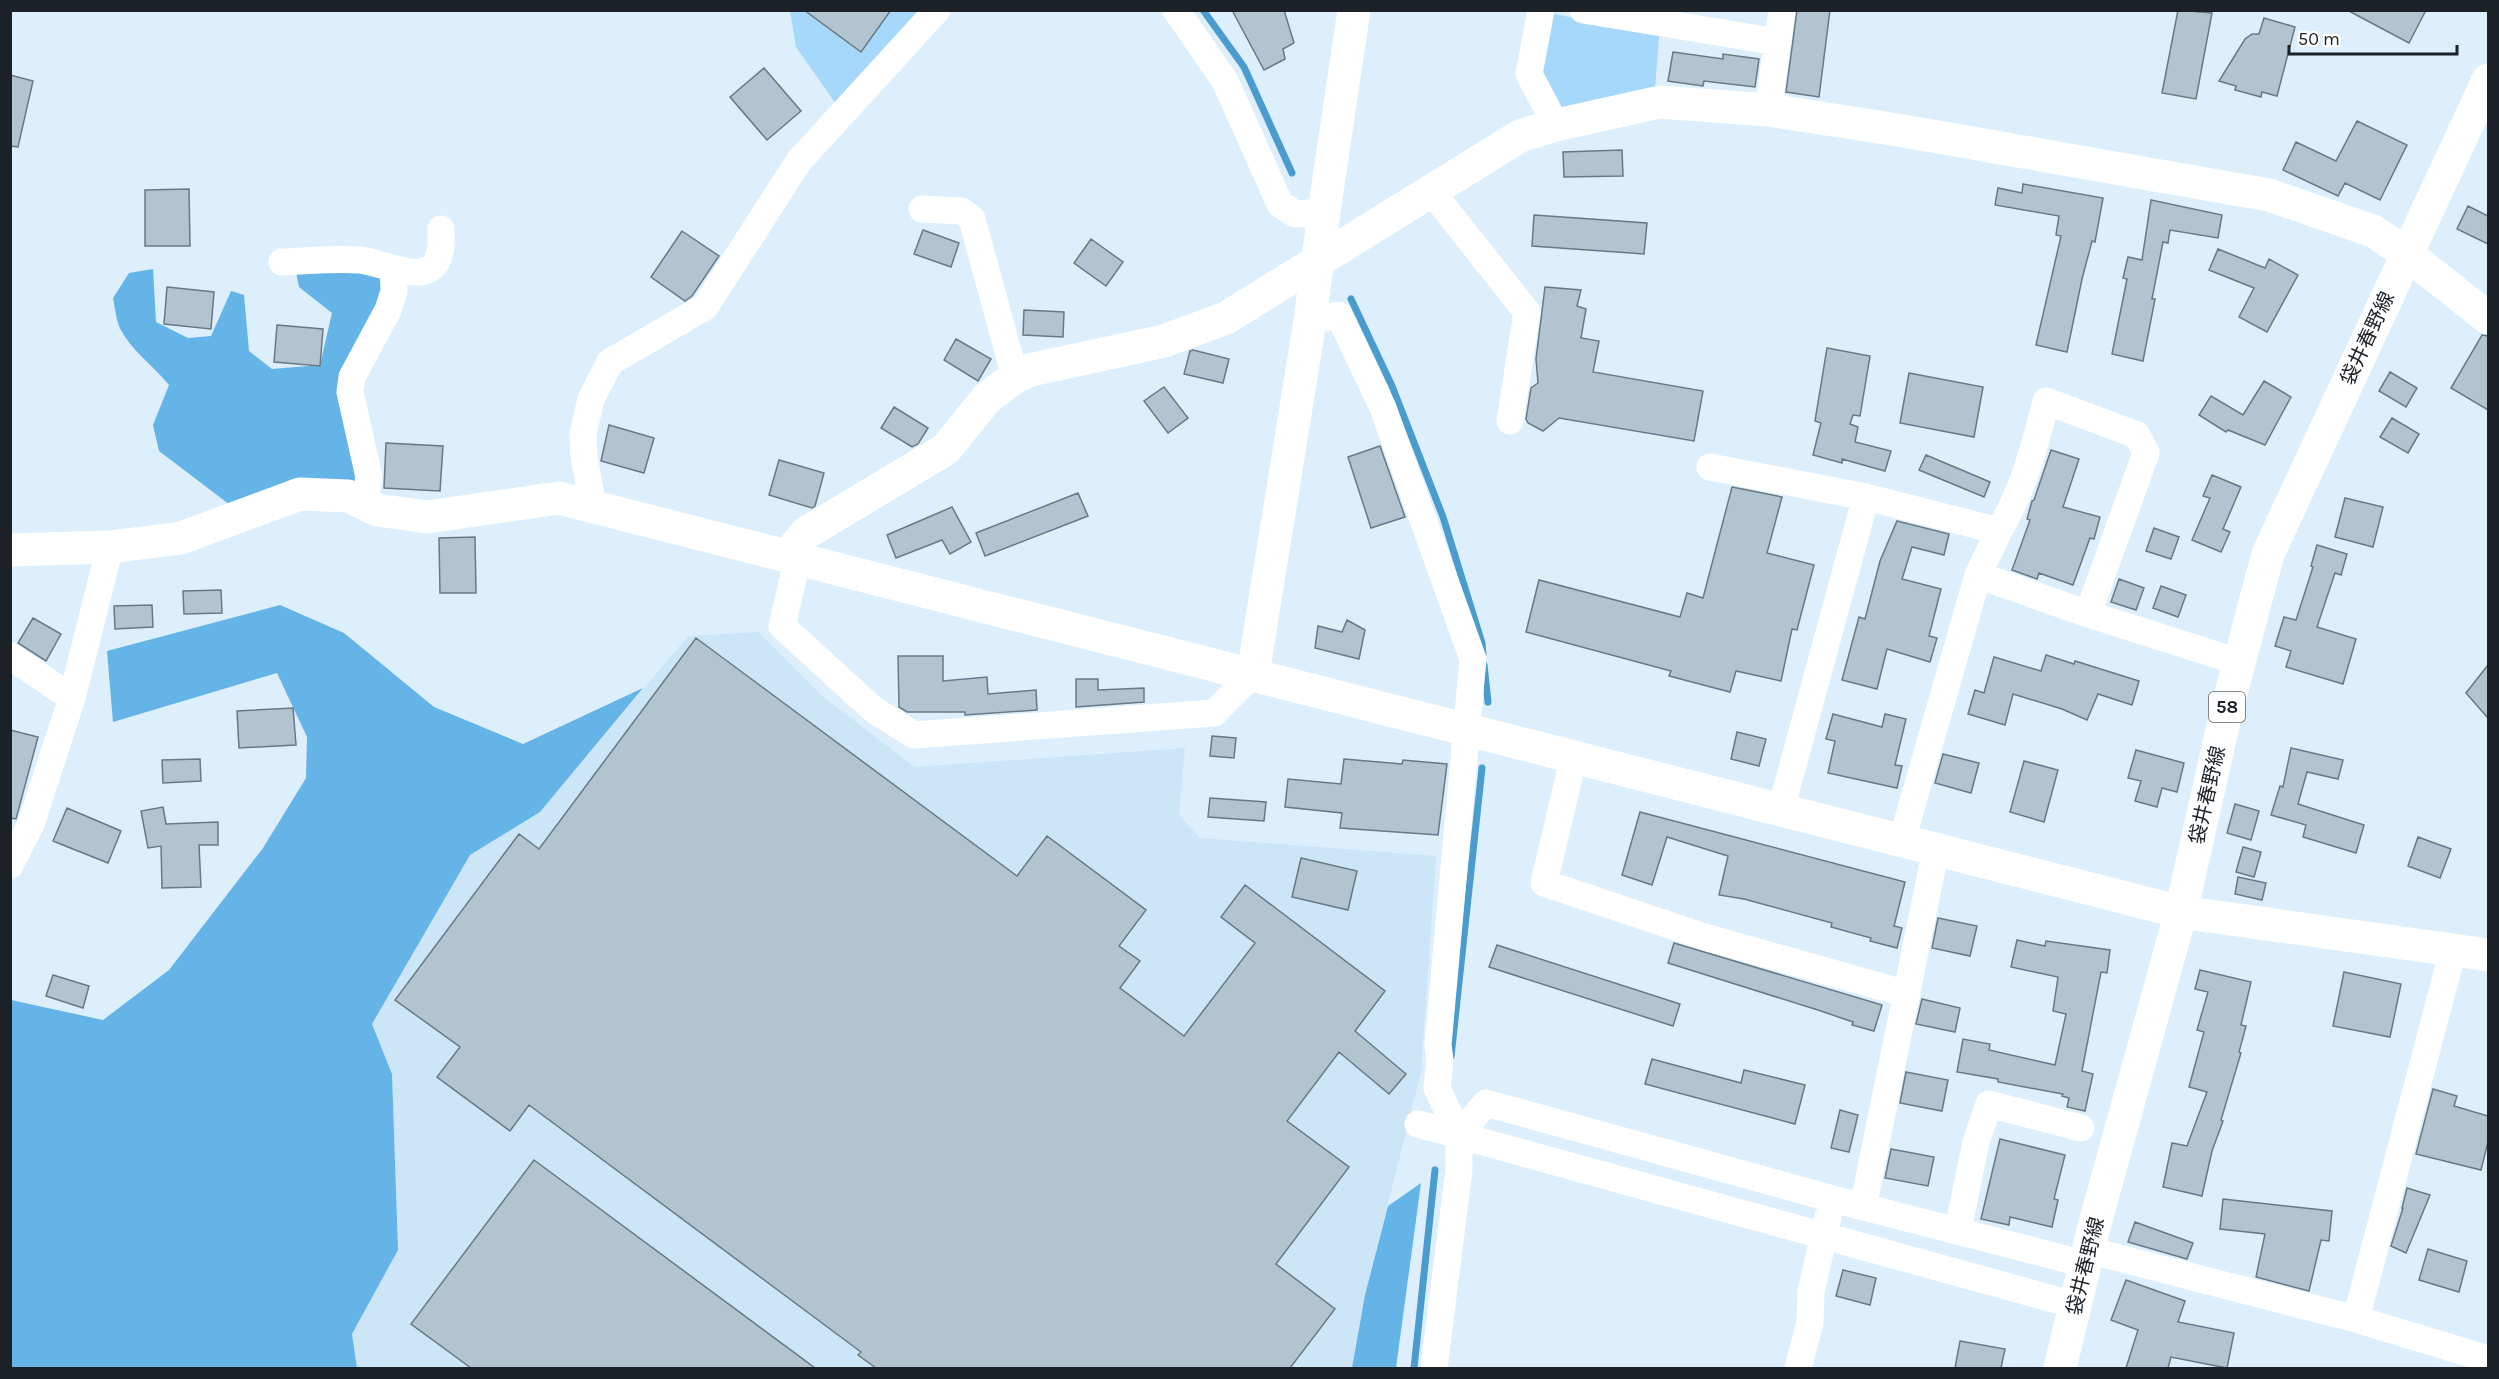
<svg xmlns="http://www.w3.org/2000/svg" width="2499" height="1379" font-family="Karla,'Noto Sans JP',sans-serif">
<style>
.built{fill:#cce5f7}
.green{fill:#a5d8fa}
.forest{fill:#64b4e8}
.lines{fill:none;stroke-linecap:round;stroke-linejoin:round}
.stream{stroke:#4b9cce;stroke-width:7}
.building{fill:#b3c4d1;stroke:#697984;stroke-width:1.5}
.street{stroke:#fff;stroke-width:27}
.secondary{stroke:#fff;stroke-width:33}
.primary{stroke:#fff;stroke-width:33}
.labels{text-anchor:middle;stroke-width:6;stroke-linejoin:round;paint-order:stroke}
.shield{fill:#fff;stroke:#5f6467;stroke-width:1.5}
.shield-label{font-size:18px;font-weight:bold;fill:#1b2126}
.street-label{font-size:20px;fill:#1b2126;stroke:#fff}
</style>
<rect width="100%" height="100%" fill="#ddeffc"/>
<path class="built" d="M758 632 823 697 915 767 1185 748 1179 815 1200 838 1436 856 1421 1072 1365 1295 1352 1368H357L352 1334 398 1250 392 1074 372 1024 470 855 540 812 688 636Z"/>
<path class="green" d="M790 11H925L838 107 796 47Z
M1541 11 1659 36 1655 89 1561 115 1529 74Z"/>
<path class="forest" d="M153 269 156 322 188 338 211 336 231 291 244 295 249 351 272 369 320 365 332 313 299 287 296 272H382L394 283 342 379 364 504 234 508 159 451 153 425 169 385C154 366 129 349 119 326 116 318 115 307 113 298L129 273Z
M280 605 344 633 434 707 523 744 643 688 540 812 470 855 372 1024 392 1074 398 1250 352 1334 357 1368H11V1000L103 1020 169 970 263 848 306 778 307 737 277 673 113 722 107 651Z
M1421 1183 1396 1368H1352L1365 1295 1388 1206Z"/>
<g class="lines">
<path class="stream" d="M1203 10 1244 67 1292 173
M1351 299 1392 386 1443 517 1482 643 1483 654
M1484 665 1488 702
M1451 1057 1482 768
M1414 1368 1435 1170"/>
</g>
<path class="building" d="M804 10H891L861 52Z
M1232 10H1284L1294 43 1283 49 1285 59 1264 70Z
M1797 10H1830L1819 97 1786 92Z
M2178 10 2212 13 2196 99 2162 93Z
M2347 10H2426L2409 43Z
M2264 18 2295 27 2277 96 2262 92 2261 97 2235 90 2236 86 2219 81 2245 39 2252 34H2259Z
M1673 52 1723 59V54L1759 59 1755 87 1704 81 1703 86 1668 81Z
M764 68 801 111 767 140 730 97Z
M10 75 33 81 18 147 10 146Z
M2357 121 2407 145 2380 200 2345 183 2338 196 2283 170 2296 142 2336 161Z
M1622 150 1623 176 1564 177 1563 152Z
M2023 184 2103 198 2095 242 2092 241 2082 279 2067 352 2036 345 2061 236 2056 235 2059 216 1995 205 1998 188 2022 193Z
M189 189 190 246H145V190Z
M2151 200 2222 215 2218 238 2170 230 2168 243 2163 242 2152 299H2155L2143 361 2112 354 2127 279 2123 278 2128 257 2142 260Z
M2468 206 2488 216V244L2457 229Z
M1534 215 1647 223 1644 254 1532 246Z
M923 230 959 243 951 267 914 254Z
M682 231 719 256 692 296 685 301 651 277Z
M1091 239 1123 262 1106 286 1074 263Z
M2218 249 2265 268 2269 259 2298 275 2267 332 2239 317 2254 288 2209 270Z
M167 287 214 292 211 329 164 324Z
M1545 287 1581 290 1577 306 1586 309 1581 338 1599 341 1593 372 1703 391 1694 441 1559 418 1543 431 1528 423 1526 419 1531 388 1538 383 1536 359Z
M1024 310 1064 312 1063 337 1023 335Z
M277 325 323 329 320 366 274 362Z
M2482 335 2488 336V410L2451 388Z
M956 339 991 359 978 381 944 360Z
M1827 348 1870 356 1860 416 1853 415 1850 424 1858 427 1855 442 1891 451 1885 471 1842 459V463L1813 455 1821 423 1815 421Z
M1193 350 1229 359 1223 383 1184 374 1190 351Z
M2390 372 2417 388 2406 407 2379 391Z
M1909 373 1983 387 1974 437 1900 423Z
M2264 381 2291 397 2265 445 2228 430 2226 432 2199 415 2211 396 2243 415Z
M1164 387 1188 418 1168 433 1144 401Z
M894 407 928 428 918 444 912 447 881 428Z
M2392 418 2419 434 2408 453 2380 437Z
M609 425 654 438 644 473 601 461Z
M386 443 443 446 440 491 384 488Z
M1380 446 1405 517 1371 528 1348 457Z
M2051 450 2079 459 2063 507 2100 517 2094 539 2090 538 2073 585 2039 573 2037 579 2012 570 2030 520 2027 519 2032 501 2034 500Z
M1926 455 1990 482 1984 497 1919 470Z
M779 460 824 473 815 506 812 508 769 495Z
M2212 475 2241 487 2223 529 2230 532 2221 552 2192 540 2210 498 2203 496Z
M1732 487 1782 497 1767 553 1814 565 1797 630 1792 629 1781 681 1736 671 1730 692 1669 676 1671 671 1526 632 1539 580 1680 617 1687 593 1703 598Z
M1078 493 1088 516 985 556 976 533Z
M2345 498 2383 507 2373 547 2335 537Z
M952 507 971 542 950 554 942 540 896 558 887 535Z
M1897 521 1949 534 1944 555 1912 547 1902 579 1941 589 1929 636 1937 638 1930 662 1887 649 1877 689 1842 680 1859 617 1865 619 1880 561Z
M2154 528 2179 537 2171 559 2146 551Z
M475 537 476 593H440L439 538Z
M2317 545 2347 554 2341 575 2335 573 2317 627 2356 639 2343 684 2286 667 2291 651 2275 646 2284 617 2296 620 2313 567 2311 566Z
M2119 579 2144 588 2136 610 2111 602Z
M2161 586 2186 595 2178 617 2153 608Z
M221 590 222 613 184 614 183 591Z
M152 605 153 627 115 629 114 606Z
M33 618 61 634 46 661 18 643Z
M1347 620 1365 630 1359 659 1315 648 1318 626 1342 632Z
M696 638 1017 876 1047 836 1146 910 1119 946 1140 961 1120 988 1184 1036 1255 943 1221 917 1245 885 1385 991 1355 1031 1406 1074 1389 1094 1339 1052 1287 1121 1349 1167 1276 1264 1335 1309 1290 1368H876L858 1355 861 1352 529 1105 510 1131 437 1077 460 1047 395 1000 519 834 539 849Z
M2046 655 2074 664 2075 661 2139 681 2132 705 2098 694 2087 720 2062 709 2013 694 2005 725 1968 714 1975 690 1984 693 1994 657 2041 671Z
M898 656H943V681L987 677 988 694 1036 690 1037 710 965 715V712H907L899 707Z
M2488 665V718L2466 693Z
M1076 679H1098V690L1144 688V702L1076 707Z
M293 708 296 745 239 748 237 711Z
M1833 714 1882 727 1885 714 1906 719 1895 765 1902 766 1897 788 1828 773 1835 741 1826 739Z
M10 730 38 737 16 819 10 818Z
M1737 732 1766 739 1759 766 1731 759Z
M1212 736 1236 738 1234 758 1210 756Z
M2291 748 2343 760 2338 779 2307 772 2298 804 2364 825 2356 853 2303 837 2306 825 2271 815 2280 786 2283 787Z
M2136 750 2184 763 2177 792 2162 788 2157 807 2135 801 2141 781 2128 778Z
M1943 754 1979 763 1971 793 1935 783Z
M200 759 201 781 163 783 162 760Z
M1344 759 1402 764 1403 760 1447 764 1438 835 1340 828 1342 813 1285 807 1288 779 1341 784Z
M2024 761 2058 770 2044 822 2010 812Z
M1210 798 1266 802 1264 821 1208 817Z
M2235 804 2259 811 2251 840 2227 833Z
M163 807 166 824 218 822V845H199L201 887 162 888 161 846 148 848 141 811Z
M67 808 121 831 108 863 53 841Z
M1640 812 1905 882 1894 926 1902 928 1897 948 1870 941 1871 938 1831 927 1832 923 1744 899 1719 895 1728 856 1667 837 1652 885 1622 875Z
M2418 837 2451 849 2440 878 2408 866Z
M2243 847 2261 852 2254 877 2236 872Z
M1301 858 1357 871 1348 910 1292 897Z
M2238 877 2266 883 2262 900 2235 894Z
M1938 918 1977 926 1970 956 1932 948Z
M2017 940 2045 946 2046 941 2110 950 2107 973 2101 972 2082 1071 2093 1074 2085 1111 2067 1107 2069 1098 2062 1096 2063 1094 1998 1082V1079L1957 1072 1963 1039 1990 1044 1989 1050 2055 1065 2066 1014 2053 1011 2058 977 2011 967Z
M1674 943 1882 1005 1874 1031 1852 1025 1853 1022 1818 1010 1668 963Z
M1497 945 1680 1004 1673 1026 1489 967Z
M2200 970 2251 982 2241 1025 2246 1026 2239 1052 2241 1053 2221 1120 2223 1121 2212 1151 2202 1196 2163 1187 2172 1143 2187 1146 2207 1092 2189 1087 2204 1032 2197 1030 2208 992 2195 989Z
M2344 972 2401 984 2390 1037 2333 1026Z
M53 975 89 986 83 1008 46 996Z
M1922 999 1960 1008 1955 1032 1916 1024Z
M1652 1059 1741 1083 1744 1070 1805 1085 1795 1124 1645 1084Z
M1906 1072 1948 1080 1942 1111 1900 1103Z
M2433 1089 2457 1096 2454 1106 2488 1116V1142L2481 1170 2416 1154Z
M1840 1110 1858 1115 1849 1152 1831 1148Z
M2000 1139 2065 1155 2054 1199 2058 1200 2052 1227 2010 1217 2009 1225 1981 1219Z
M1891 1149 1934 1157 1928 1186 1885 1178Z
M534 1160 815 1368H471L411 1324Z
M2407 1188 2430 1195 2406 1253 2391 1246 2403 1208H2402Z
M2223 1199 2332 1211 2329 1241 2321 1240 2309 1291 2256 1277 2265 1234 2220 1229Z
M2135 1222 2193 1243 2187 1259 2128 1242Z
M2428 1249 2467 1261 2459 1292 2419 1280Z
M1843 1270 1876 1278 1870 1305 1836 1296Z
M2126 1280 2185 1301 2178 1322 2234 1333 2227 1368 2171 1357 2168 1368H2126L2138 1330 2111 1320Z
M1960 1341 2005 1349 2001 1368H1955Z"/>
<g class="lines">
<path class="street" d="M1176 10 1225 81 1280 204 1295 214 1324 212
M1541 10 1529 74 1556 125
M1583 10 1778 42
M1768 110 1782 10
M1431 191 1527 312 1510 421
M922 209 962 211 972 219 1015 377
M282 262C307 261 335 258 360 260 384 262 432 291 440 252 442 245 441 237 441 229
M1310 321 1339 315 1383 408 1473 659 1438 1045 1440 1060 1437 1088 1459 1135V1170L1434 1368
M1710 467 1866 497 1999 531C2023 490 2035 446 2046 401L2137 435 2146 453 2088 614
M364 504 369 477 350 392 352 377 388 310 394 291 393 268
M593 507 584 456 583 434 591 399 610 362 705 307 799 161 937 10
M798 558 782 626 874 710 914 735 1214 713 1253 674
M1978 575 2088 614 2239 662
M10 656 72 698 110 547
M1574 756 1544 883 1705 937 1907 994
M1781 809 1866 497
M1902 840 1978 575 1999 531
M10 865 31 824 72 698
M1418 1124 2075 1305
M1459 1135 1486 1103 1833 1199 2085 1264
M1863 1207 1936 849
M1958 1230 1976 1142 1989 1104 2081 1128
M2088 1250 2356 1319 2488 1359
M2356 1319 2453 950
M1798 1368 1810 1323 1811 1292 1828 1217"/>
<path class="secondary" d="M10 550 110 547 181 538 300 494 348 496 377 510 427 517 559 498 2181 912 2488 955
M788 555 806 533 946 449 987 398 1015 377 1030 370 1164 341 1226 318 1520 136 1556 125 1660 102 1768 110 1898 130 2269 195 2373 231 2406 253 2488 318
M1253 674 1310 321 1324 212 1354 10"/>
<path class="primary" d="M2060 1368 2094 1227 2181 912 2227 708 2268 554 2488 80"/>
</g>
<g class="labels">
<rect class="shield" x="2209" y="692" width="36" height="30" rx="4.5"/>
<g class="shield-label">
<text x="2227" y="713">58</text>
</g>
<g class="street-label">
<text transform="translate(2367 338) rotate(-65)" y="7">袋井春野線</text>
<text transform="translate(2207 795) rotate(-77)" y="7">袋井春野線</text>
<text transform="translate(2085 1266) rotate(-76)" y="7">袋井春野線</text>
</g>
</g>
<rect width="2499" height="1379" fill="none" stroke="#1b2126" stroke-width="24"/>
<path d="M2289 45v9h168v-9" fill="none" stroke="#1b2126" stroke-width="3"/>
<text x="2298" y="45" font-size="18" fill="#1b2126" stroke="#ffffff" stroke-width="4.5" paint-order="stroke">50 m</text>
</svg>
